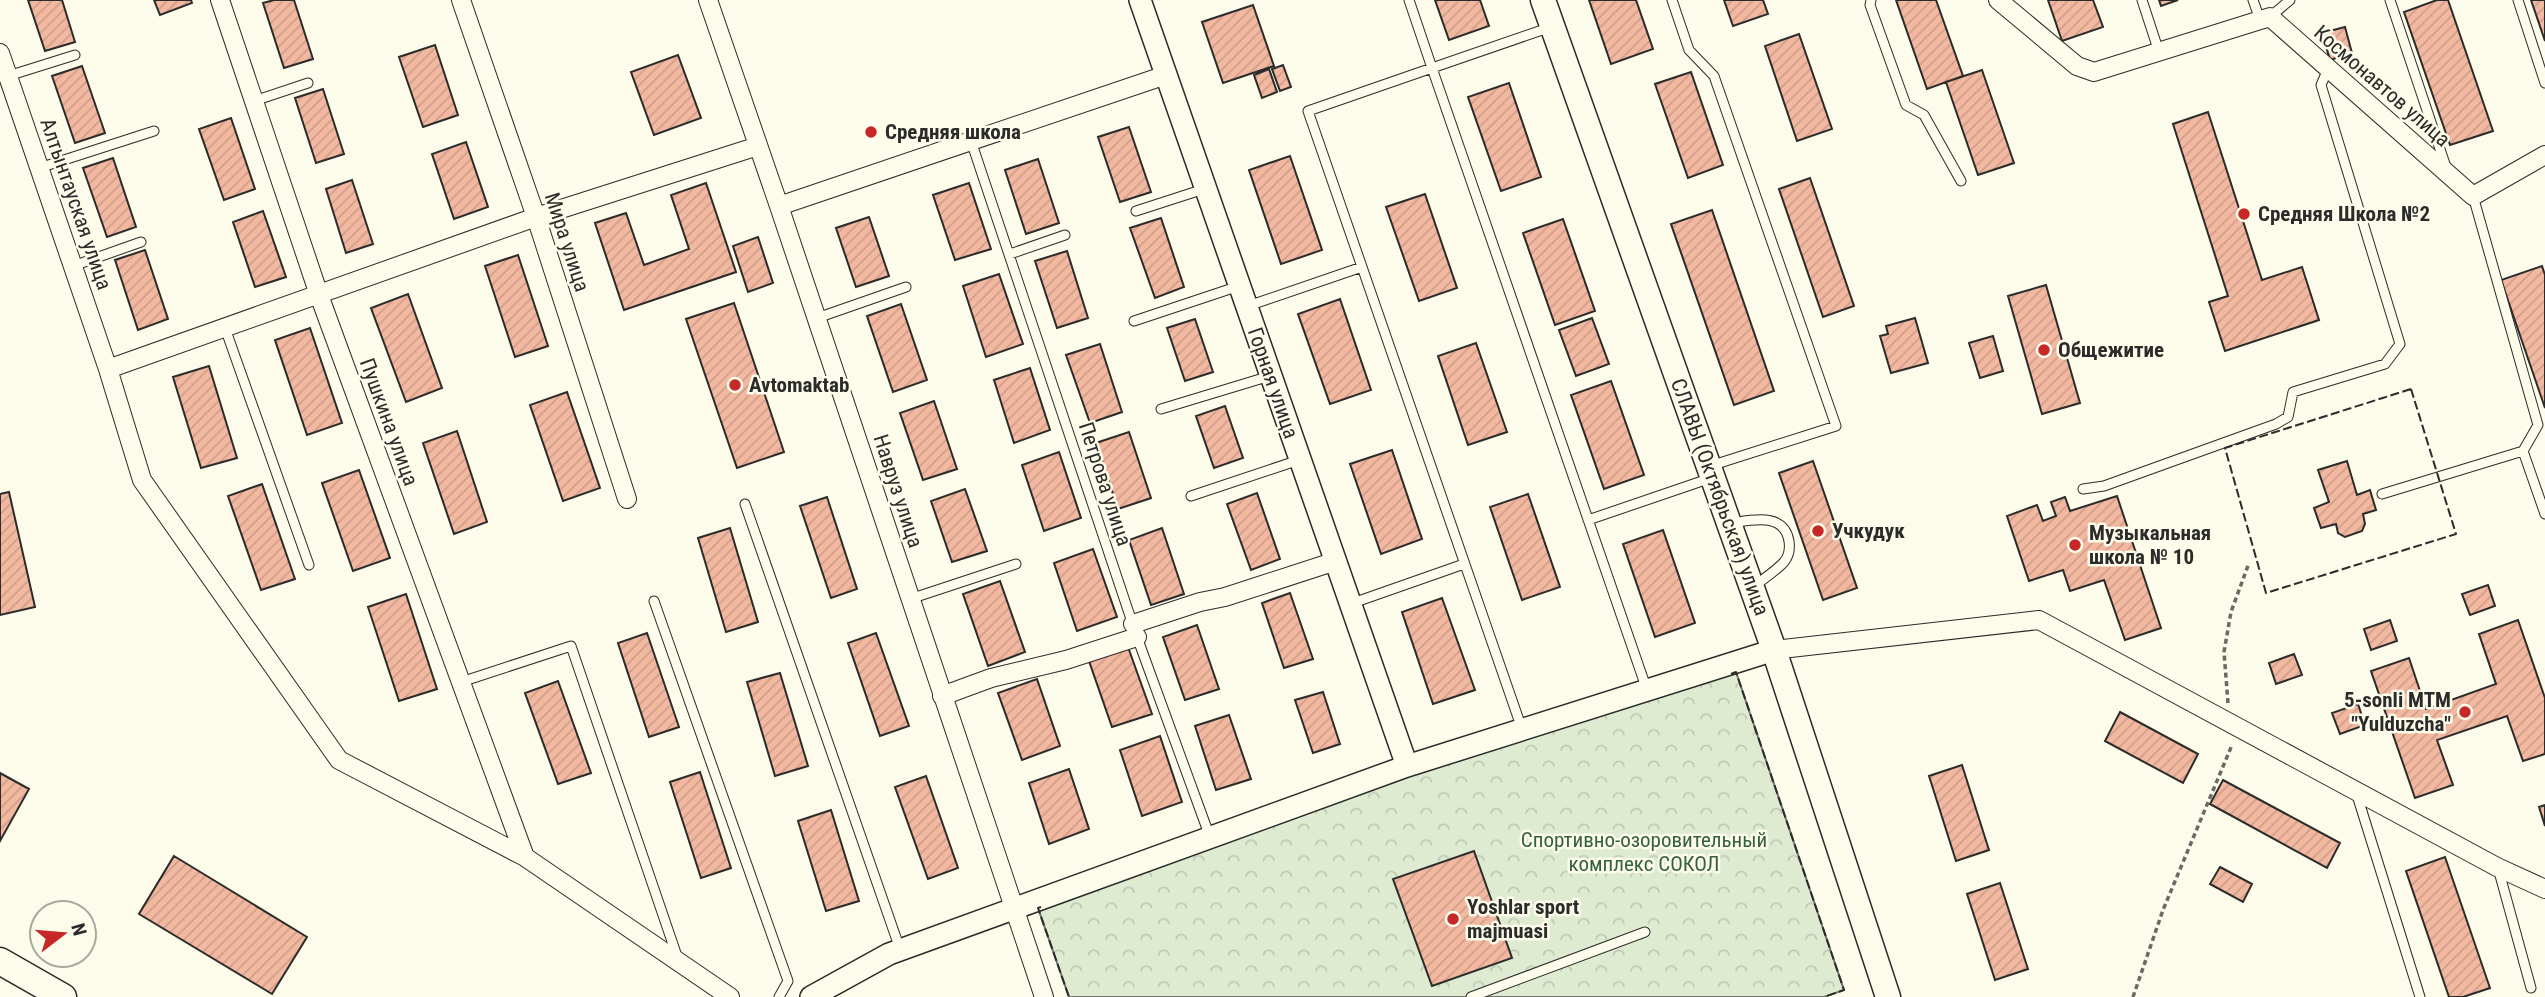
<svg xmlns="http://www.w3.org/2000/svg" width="2545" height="997" font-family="'Roboto Condensed',sans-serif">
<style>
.park{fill:url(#park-crowns);stroke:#74746e;stroke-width:2}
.building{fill:url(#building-hatch);stroke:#2b2b2b;stroke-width:2}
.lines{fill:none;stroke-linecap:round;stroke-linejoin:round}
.service-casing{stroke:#2b2b2b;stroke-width:11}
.minor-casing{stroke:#2b2b2b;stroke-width:20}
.tertiary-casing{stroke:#2b2b2b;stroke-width:24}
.secondary-casing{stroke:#2b2b2b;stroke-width:27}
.primary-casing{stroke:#2b2b2b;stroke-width:29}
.path{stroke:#6a6964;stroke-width:3.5;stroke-dasharray:5 3.5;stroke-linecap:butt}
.service{stroke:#fdfbea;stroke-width:9}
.minor{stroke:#fdfbea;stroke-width:18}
.tertiary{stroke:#fdfbea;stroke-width:21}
.secondary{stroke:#fdfbea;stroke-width:24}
.primary{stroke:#fdfbea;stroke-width:26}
.fence{stroke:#2b2b2b;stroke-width:2;stroke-dasharray:9 3.5;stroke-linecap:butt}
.poi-dot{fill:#c62828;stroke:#fdfbea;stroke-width:2.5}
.labels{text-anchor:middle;stroke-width:5;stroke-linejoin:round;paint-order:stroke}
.street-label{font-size:21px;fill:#2b2b2b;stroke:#fdfbea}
.poi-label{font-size:21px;font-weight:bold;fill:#2b2b2b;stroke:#fdfbea;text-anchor:start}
.park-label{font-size:21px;fill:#34623c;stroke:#fdfbea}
</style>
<defs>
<pattern id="park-crowns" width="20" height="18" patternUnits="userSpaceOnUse" patternTransform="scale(1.75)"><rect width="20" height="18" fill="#deebd1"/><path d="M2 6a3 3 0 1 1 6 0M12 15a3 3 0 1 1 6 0" fill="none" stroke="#bfcab4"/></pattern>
<pattern id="building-hatch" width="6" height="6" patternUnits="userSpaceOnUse" patternTransform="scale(1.75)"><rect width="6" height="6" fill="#f2b8a0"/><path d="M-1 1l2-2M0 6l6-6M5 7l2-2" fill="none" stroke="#d09e8a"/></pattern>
</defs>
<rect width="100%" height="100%" fill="#fdfbea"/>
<path class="park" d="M1736 672 1844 990 1824 997H1069L1038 908 1471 753Z"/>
<path class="building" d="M28 0H62L75 42 45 51Z
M154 0H191L192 3 160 15Z
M274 0H294L313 59 284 68 263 3Z
M1435 0H1480L1489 26 1449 40Z
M1589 0H1636L1653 49 1611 64Z
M1724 0H1763L1768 14 1733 26Z
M1896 0H1936L1963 76 1927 89Z
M2048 0H2093L2103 27 2062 41Z
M2159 0H2178L2161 6Z
M2437 0H2448L2493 131 2450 145 2404 12Z
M2531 0H2545V41Z
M1253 5 1274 66 1223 83 1202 22Z
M2345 27 2352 53 2330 60 2322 33Z
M1799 34 1832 129 1797 141 1765 46Z
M435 45 458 115 423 127 399 57Z
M678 55 701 118 654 135 631 72Z
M1283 65 1291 87 1280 91 1272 69Z
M82 66 105 133 75 143 52 76Z
M1269 69 1277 92 1262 98 1254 75Z
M1982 70 2014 163 1978 175 1946 82Z
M1691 72 1723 165 1688 178 1655 84Z
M1509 83 1541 177 1501 191 1468 97Z
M323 89 344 154 316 163 295 98Z
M2208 112 2262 280 2302 267 2319 320 2225 351 2209 302 2228 296 2173 124Z
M231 118 255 189 224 200 199 129Z
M1129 127 1151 192 1120 202 1098 137Z
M466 142 488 207 454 219 432 154Z
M1290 156 1322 250 1281 264 1249 170Z
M113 158 136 227 107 237 83 168Z
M1038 159 1059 223 1026 234 1005 170Z
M1810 178 1854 306 1823 317 1779 189Z
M352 180 373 244 346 253 326 189Z
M706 183 736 272 624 310 595 223 626 213 644 265 689 249 671 195Z
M969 183 991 249 955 260 933 195Z
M1425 194 1457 288 1419 301 1386 207Z
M1712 210 1774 391 1734 405 1671 224Z
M263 211 286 277 255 287 233 222Z
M869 217 889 276 856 287 836 228Z
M1161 218 1184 287 1155 298 1130 228Z
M1563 219 1595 311 1555 325 1523 233Z
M758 237 773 283 748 292 733 246Z
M145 250 168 319 138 330 115 260Z
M1067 251 1088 318 1057 328 1035 261Z
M518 255 548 346 515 357 485 266Z
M2542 266 2545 275V408L2501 280Z
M999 274 1023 344 986 357 963 286Z
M2046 285 2080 403 2042 414 2008 296Z
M408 294 442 388 406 402 371 308Z
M1340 299 1371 390 1330 404 1298 314Z
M734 303 784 452 737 468 686 319Z
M901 304 927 380 893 392 867 316Z
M1592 318 1609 364 1576 376 1559 330Z
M1915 318 1928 363 1891 373 1880 336 1888 334 1886 326Z
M1195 319 1213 372 1185 381 1167 328Z
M310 328 342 423 307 435 275 340Z
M1993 336 2003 371 1980 378 1969 343Z
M1476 343 1507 432 1468 445 1438 356Z
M1100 344 1122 412 1090 423 1066 355Z
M209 366 237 458 201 468 173 377Z
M1030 368 1050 430 1014 443 994 380Z
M1611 381 1644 475 1604 489 1571 395Z
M567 392 600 488 563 501 530 405Z
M934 401 957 469 923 480 900 413Z
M1225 406 1243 458 1214 468 1196 416Z
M457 431 487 522 454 534 423 443Z
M1129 432 1151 498 1118 509 1096 443Z
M1392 450 1422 539 1381 554 1350 464Z
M1059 452 1081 518 1044 531 1022 465Z
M1813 461 1857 588 1823 600 1779 473Z
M2347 461 2357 495 2370 490 2376 510 2363 514 2365 524 2362 531 2345 537 2338 533 2336 524 2321 528 2314 508 2329 502 2318 470Z
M359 470 390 558 353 571 322 483Z
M262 484 295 579 261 590 228 496Z
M965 489 987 551 952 562 931 501Z
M9 492 35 607 0 615V494Z
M1257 493 1280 559 1251 570 1227 504Z
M1528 494 1560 587 1522 600 1490 507Z
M2117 496 2161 628 2125 640 2104 580 2070 591 2063 570 2029 581 2007 516 2037 505 2043 521 2056 516 2051 502 2065 497 2070 511Z
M827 497 857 589 831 598 800 506Z
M730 528 758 622 726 632 698 538Z
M1162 528 1184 594 1151 605 1129 540Z
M1663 530 1695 623 1655 637 1623 544Z
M1093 549 1117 617 1077 631 1054 563Z
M1000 581 1025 652 988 666 963 594Z
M2488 585 2495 606 2470 615 2462 594Z
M1290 593 1313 659 1284 668 1262 603Z
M406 594 437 689 399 701 368 607Z
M1442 598 1475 690 1433 704 1402 612Z
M2390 620 2397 641 2371 650 2364 629Z
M2518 620 2545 698V754L2523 761 2507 716 2437 740 2453 785 2415 798 2371 671 2409 658 2426 709 2496 684 2479 634Z
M1197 625 1219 689 1185 700 1163 637Z
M647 633 679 727 649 737 618 643Z
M876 633 909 726 880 736 848 643Z
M1128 647 1152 714 1112 727 1089 661Z
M2294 654 2302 675 2276 684 2269 663Z
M780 673 808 766 775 776 747 682Z
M1037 679 1060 746 1022 760 998 693Z
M558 681 591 773 558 784 525 693Z
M1323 692 1340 744 1313 753 1295 700Z
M2358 704 2365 725 2340 734 2332 713Z
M2120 712 2198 754 2183 783 2105 741Z
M1229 715 1251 779 1216 790 1195 726Z
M1160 736 1182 802 1142 816 1120 750Z
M1962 765 1989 850 1956 861 1929 776Z
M1069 769 1089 829 1049 844 1029 783Z
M700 772 731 868 701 878 670 782Z
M0 773 29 789 0 841Z
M926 776 958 868 928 879 895 787Z
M2223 780 2340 843 2327 868 2210 804Z
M2545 805V826L2539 807Z
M831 810 859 901 826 911 798 821Z
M1474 851 1512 958 1432 986 1393 879Z
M174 856 307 937 272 994 139 914Z
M2445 857 2490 988 2463 997H2449L2406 871Z
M2220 867 2252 884 2243 902 2210 884Z
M2000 883 2028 969 1995 980 1967 894Z"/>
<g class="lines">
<defs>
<path id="service" d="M1409 0 1432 68 1308 111 1522 729
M1672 0 1689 50 1714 76 1836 426 1710 466
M1871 0 1870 5 1906 105 1924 115 1961 181
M2142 0 2159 52
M2253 0 2260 20
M2390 0 2446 167
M2518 0 2545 83
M2270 17 2290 0
M1551 27 1432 68 1647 690
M8 76 75 55
M254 101 308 83
M971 141 1137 637 1210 837
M39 168 154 131
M1136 211 1204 189
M1010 254 1065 235
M73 266 141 242
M1248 306 1362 267
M817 318 906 287
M1134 321 1239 286
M225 328 309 565
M1161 409 1270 376
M2523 451 2545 514
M2083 489 2104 486 2276 424 2288 417 2293 392 2385 364 2400 344 2321 85 2328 69
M2382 494 2523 451 2538 425 2473 196
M1191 496 1299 460
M745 504 900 949
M1588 520 1711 478
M1732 523C1752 520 1784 512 1789 541 1790 548 1789 556 1784 562 1776 571 1763 579 1753 587
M910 599 1016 564
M654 601 788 981 779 997
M1350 604 1464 564
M461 682 571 646 678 959
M2356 792 2420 997
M2498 868 2531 988
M1471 997 1645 932"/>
<path id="minor" d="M220 0 319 295 525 857
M461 0 536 217 627 499
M708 0 779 206 1044 997
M1998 0 2077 66 2094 72 2270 17 2473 196 2545 155
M0 53 108 369 142 480 339 760 525 857 730 997
M779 206 1166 75
M108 369 536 217 758 146
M1133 624 1200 602 1225 597 1336 561
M1774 650 2039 620 2497 867 2545 889
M942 696 991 678 1066 660 1137 637"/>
<path id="tertiary" d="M1140 0 1407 766
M811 997 889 954 1407 766 1774 650"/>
<path id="secondary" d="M1543 0 1774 650 1888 997"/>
<path id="primary" d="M0 961 63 997"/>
</defs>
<use href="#service" class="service-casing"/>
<use href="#minor" class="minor-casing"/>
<use href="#tertiary" class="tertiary-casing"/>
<use href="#secondary" class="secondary-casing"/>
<use href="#primary" class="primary-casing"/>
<path class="path" d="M2228 703 2224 652 2231 612 2249 563
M2133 997 2163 910 2232 745"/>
<use href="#service" class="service"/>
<use href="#minor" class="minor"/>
<use href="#tertiary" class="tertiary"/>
<use href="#secondary" class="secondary"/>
<use href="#primary" class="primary"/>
<path class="fence" d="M2411 389 2456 534 2266 593 2225 448Z
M1731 674 1736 672 1844 990 1824 997
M1041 907 1038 908 1069 997"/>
</g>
<g class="poi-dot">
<circle cx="871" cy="132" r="7"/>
<circle cx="2244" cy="214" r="7"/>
<circle cx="2044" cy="350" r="7"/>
<circle cx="735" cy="385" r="7"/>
<circle cx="1818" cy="531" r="7"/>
<circle cx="2075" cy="545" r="7"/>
<circle cx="2465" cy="712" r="7"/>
<circle cx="1453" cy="919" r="7"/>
</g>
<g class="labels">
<g class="street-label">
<text transform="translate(2382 86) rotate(41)" y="7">Космонавтов улица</text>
<text transform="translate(76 204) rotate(71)" y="7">Алтынтауская улица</text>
<text transform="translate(567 242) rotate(72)" y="7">Мира улица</text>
<text transform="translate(1273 383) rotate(71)" y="7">Горная улица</text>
<text transform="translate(389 422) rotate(70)" y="7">Пушкина улица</text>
<text transform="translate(1105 484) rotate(72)" y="7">Петрова улица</text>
<text transform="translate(898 491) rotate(72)" y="7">Навруз улица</text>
<text transform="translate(1720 497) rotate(70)" y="7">СЛАВЫ (Октябрьская) улица</text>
</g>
<g class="poi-label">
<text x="885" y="139">Средняя школа</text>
<text x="2258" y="221">Средняя Школа №2</text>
<text x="2058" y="357">Общежитие</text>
<text x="749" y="392">Avtomaktab</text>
<text x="1832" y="538">Учкудук</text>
<text x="2089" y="540">Музыкальная<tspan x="2089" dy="24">школа № 10</tspan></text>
<text x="2451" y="707" text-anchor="end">5-sonli MTM<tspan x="2451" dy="24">"Yulduzcha"</tspan></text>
<text x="1467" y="914">Yoshlar sport<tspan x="1467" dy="24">majmuasi</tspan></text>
</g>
<g class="park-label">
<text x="1644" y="847">Спортивно-озоровительный<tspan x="1644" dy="24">комплекс СОКОЛ</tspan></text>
</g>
</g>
<g transform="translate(63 934) rotate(74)"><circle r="33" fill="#fdfbea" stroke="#a9a89e" stroke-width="2"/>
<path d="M0-5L12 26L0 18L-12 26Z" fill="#c62828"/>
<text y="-10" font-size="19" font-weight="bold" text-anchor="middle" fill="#2b2b2b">N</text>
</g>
</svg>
